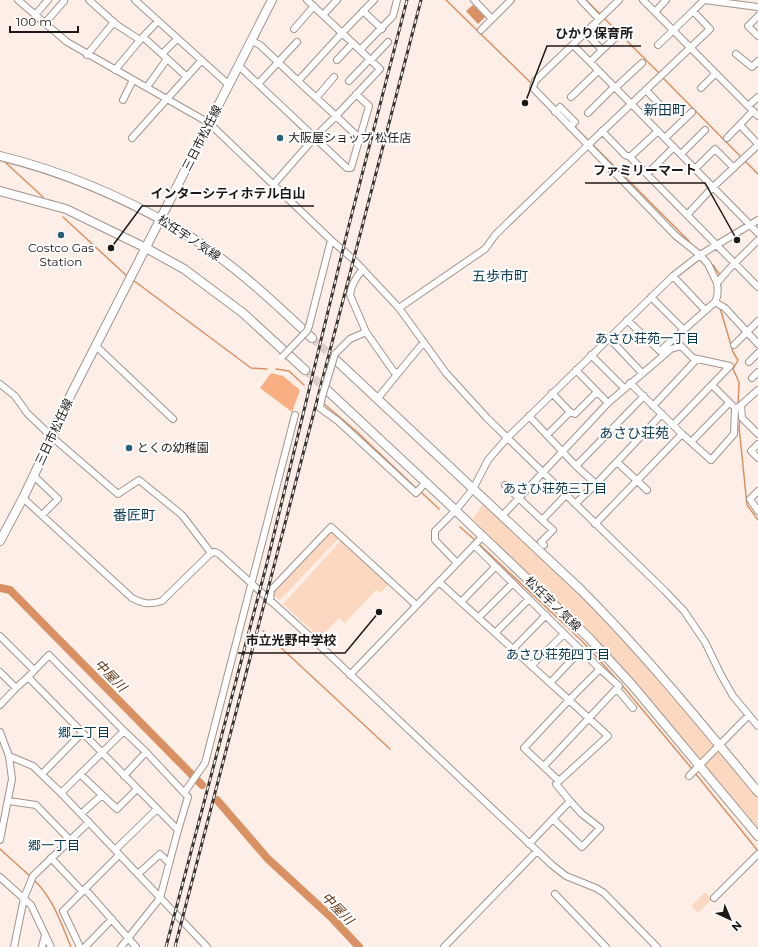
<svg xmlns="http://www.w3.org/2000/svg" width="758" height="947" font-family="Montserrat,'Noto Sans JP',sans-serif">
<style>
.green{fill:#fdd8c1}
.forest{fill:#f9af82}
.water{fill:#d99164}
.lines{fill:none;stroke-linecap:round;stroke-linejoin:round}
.stream{stroke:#d99164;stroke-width:1.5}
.river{stroke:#d99164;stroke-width:8}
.major-tunnel{stroke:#dbcfc8;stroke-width:8;stroke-dasharray:8 4;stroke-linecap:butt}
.minor-casing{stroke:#a1948d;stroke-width:8}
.major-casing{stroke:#a1948d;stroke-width:10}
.minor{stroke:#fff;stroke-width:6}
.major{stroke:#fff;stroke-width:8}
.rail-casing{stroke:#3b3531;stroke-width:3}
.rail{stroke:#fff;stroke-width:1.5;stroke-dasharray:4.5;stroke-linecap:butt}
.minor-bridge-casing{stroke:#a1948d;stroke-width:8;stroke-linecap:butt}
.minor-bridge{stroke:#fff;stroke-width:6}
.poi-dot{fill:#285f7a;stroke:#fff;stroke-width:1.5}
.labels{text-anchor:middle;stroke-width:4;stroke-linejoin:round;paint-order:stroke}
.street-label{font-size:12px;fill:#1d1815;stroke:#fff}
.poi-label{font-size:12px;fill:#1d1815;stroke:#fff;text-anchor:start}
.neighbourhood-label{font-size:13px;fill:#0b394e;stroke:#fff}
.water-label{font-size:13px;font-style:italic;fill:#623311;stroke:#fff}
.quarter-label{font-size:14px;fill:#0b394e;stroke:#fff}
.leader{fill:none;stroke:#1d1815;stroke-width:1.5}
.callout-dot{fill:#1d1815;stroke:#fff;stroke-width:1.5}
.callout-label{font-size:13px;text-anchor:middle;font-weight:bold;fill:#1d1815;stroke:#fff;stroke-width:4;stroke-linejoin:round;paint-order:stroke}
</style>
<rect width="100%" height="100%" fill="#fdefe7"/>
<path class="green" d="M483 503 562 576 635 651 714 745 700 760 604 649 473 519Z
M333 530 340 537 280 600 272 595 274 590Z
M342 539 389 584 381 593 376 590 345 623 339 618 320 638 283 604Z
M719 750 758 798V831L703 765Z
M705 892 712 899 698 913 691 906Z"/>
<path class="forest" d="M271 373 283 376 300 390 292 412 260 388Z"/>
<path class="water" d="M473 5 485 17 478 24 466 11Z"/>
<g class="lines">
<path class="stream" d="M446 0 532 84
M586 0 600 14
M603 17 660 74
M662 77 742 158
M559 110 571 123
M574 126 590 142
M592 144 689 241
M745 161 758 174
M6 163 43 197
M63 217 128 277
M713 265 720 275
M133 280 251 368 267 369
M720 293 721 283
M720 308 733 352 738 360 733 369 739 382 738 405
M276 369 289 371 304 385
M323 403 356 431 416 488
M740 418 739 427 747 505 758 520
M420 491 439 509
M460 527 475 540
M480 545 582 641 618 681
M263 631 390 749
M621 684 693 770
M695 773 758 851
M0 849 31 877
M34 880C53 898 61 923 71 947"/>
<path class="river" d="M0 588 10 590 202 785
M217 800 268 859 331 917 359 947"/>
<path class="major-tunnel" d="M312 338 337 361
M305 370 328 391"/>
<defs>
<path id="minor" d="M18 0 67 42 209 123 331 240 354 260 399 308 446 373 487 418 665 591 684 611 705 642 721 675 733 696 758 726
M89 0 117 25 140 40 115 70
M135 0 229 85
M307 0 342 33 374 0
M474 0 492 19
M581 0 599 19
M619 0 535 81 533 88 588 145 710 29 693 11 704 0 758 7
M643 0 758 116
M363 11 382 29
M655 12 666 0
M35 15 48 0
M323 15 337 0
M758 16 748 26 758 36
M45 23 64 1
M294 29 314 6
M481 30 511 0
M585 32 602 50 590 62 758 233
M143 37 162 54 177 39
M141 39 158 21
M252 41 260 45 298 81
M573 45 590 62
M658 45 693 11
M602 50 616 37
M162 54 187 77
M736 54 752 67 758 61
M87 55 114 22
M337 60 353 43
M371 60 388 42
M239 66 347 168H351L369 106 356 94
M349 81 370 59
M258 84 297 42
M147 87 167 59
M615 88 642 63
M701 88 715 74
M646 90 661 106
M571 97 598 71
M316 98 334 77
M123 100 133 80
M748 106 758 97
M555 112 560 107 575 122 570 127
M588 113 614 87
M740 125 758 144
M602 131 625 155 630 157
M658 131 630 157 758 287
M132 138 201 61
M359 138 336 116 380 69 360 50
M665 138 692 112
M727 138 753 111
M681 154 705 130
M695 169 715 149 734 168
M647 174 674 147
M273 185 315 137 336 116 298 81 342 33 360 50 393 16 397 0
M687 215 712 188 758 145
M363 269C356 277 351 285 350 295L366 332 394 372H399L424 342
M673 276 705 310
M651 297 684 330
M715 302 725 308 758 344
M399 308 485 249 496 234 588 145 676 236 700 255 708 264 717 283
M627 320 660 351 715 302C718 297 718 289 717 283L729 269 758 240
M309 326 331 240
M609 338 642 373
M734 345 758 321
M96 346 173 419
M335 354 350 339 366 332
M591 355 624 388
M749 362 758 353
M576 370 608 403
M752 378 758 372
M0 384 15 396 27 413 52 437 118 494 139 480 182 515 211 553
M712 385 732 405
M758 390 741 405 742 418 758 434
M552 393 570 412 575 414 597 392
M322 397 320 408 338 421 416 493 426 482
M378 398 399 372
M653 406 697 359
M529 416 576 466 596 484 662 414
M673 425 730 366 693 358 679 344
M682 434 711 460 734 434 735 408 741 406
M547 435 570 412
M691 442 729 403
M758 444 751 451 758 458
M617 462 647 490
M576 466 644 396
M34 476 58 499 42 515
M505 485 542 520 566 495
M758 491 750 499 758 511
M23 498 132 598C144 604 149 605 162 601L211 553 215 552 219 554 316 642 552 865 566 876 596 888 604 893 657 947
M575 504 596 484
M502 516 608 403 671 349 681 346
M542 520 553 530 541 542 544 545
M595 524 682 434 630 383
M474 545 600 669 569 700 608 736 559 781
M457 563 435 540V531L456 510 473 489 488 460 507 438 673 276 700 255 758 220
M439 582 569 700 524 748 559 781 556 784 570 801 529 844
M270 601 271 590 331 527 416 605
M461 602 495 567
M478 618 513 583
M495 633 529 599
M0 636 34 670
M513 649 546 615
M531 666 564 634
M0 672 16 688 0 705
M350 675 483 536
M28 677 49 655 124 731
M550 683 581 650
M16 688 28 677 178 830 160 898 121 947
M617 689 633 708
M0 732 9 756 12 779 0 840
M9 756 33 766 61 793 207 947
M544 766 619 686 600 669
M42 774 82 733
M80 774 117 809 137 789
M124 776 146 752 188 797 178 830
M689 776 748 716
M61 793 124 731 146 752
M184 793 205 763 295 415
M9 801 36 805 70 840
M81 814 102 795
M553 819 582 847 600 828 582 814 570 801
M115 850 157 809
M119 855 85 889 136 947
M51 858 82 891
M138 874 160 854 169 863
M0 877 31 905 51 947
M555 894 606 947
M714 898 758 854
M14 947 24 898 33 876 89 822
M42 947 45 935
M80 947 63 911 85 889
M85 947 112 919
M444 947 537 851"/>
<path id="major" d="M0 156C61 171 121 196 176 228 185 234 195 239 204 246 243 273 277 305 312 338
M0 191 66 209 146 248 184 269 243 313 305 370
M337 361 581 590C644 653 701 723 758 792
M328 391 451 506 589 638 633 686 758 836
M0 541 23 498 52 437 64 408 272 0"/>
</defs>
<use href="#minor" class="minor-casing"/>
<use href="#major" class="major-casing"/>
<use href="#minor" class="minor"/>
<use href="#major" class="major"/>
<defs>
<path id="rail" d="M166 947 267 563 347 233 407 0
M175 947 421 0"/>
</defs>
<use href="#rail" class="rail-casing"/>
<use href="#rail" class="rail"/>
<defs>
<path id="minor-bridge" d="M282 357 307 331 309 326
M322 397 335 354"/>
</defs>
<use href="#minor-bridge" class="minor-bridge-casing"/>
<use href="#minor-bridge" class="minor-bridge"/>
</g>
<g class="poi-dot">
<circle cx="280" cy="138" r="4"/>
<circle cx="61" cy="235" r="4"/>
<circle cx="129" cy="448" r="4"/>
</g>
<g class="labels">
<g class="street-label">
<text transform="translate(202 138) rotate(-63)" y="4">三日市松任線</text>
<text transform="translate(189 238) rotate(33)" y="4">松任宇ノ気線</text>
<text transform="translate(54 432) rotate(-65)" y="4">三日市松任線</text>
<text transform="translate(553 604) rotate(44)" y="4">松任宇ノ気線</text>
</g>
<g class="poi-label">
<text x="288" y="142">大阪屋ショップ 松任店</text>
<text x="61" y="252" text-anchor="middle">Costco Gas<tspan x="61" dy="14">Station</tspan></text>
<text x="137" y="452">とくの幼稚園</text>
</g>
<g class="neighbourhood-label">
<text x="647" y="343">あさひ荘苑一丁目</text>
<text x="555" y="493">あさひ荘苑三丁目</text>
<text x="558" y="659">あさひ荘苑四丁目</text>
<text x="84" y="737">郷二丁目</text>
<text x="54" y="850">郷一丁目</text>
</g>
<g class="water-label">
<text transform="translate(111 675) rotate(45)" y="5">中屋川</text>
<text transform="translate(338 908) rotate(45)" y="5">中屋川</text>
</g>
<g class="quarter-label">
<text x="665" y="115">新田町</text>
<text x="500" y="281">五歩市町</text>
<text x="634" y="438">あさひ荘苑</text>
<text x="134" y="520">番匠町</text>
</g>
</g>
<path class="leader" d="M525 103L547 46H641M737 240L705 183H585M111 248L142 206H314M379 612L345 653H238"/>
<g class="callout-dot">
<circle cx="525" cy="103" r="4"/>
<circle cx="737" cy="240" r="4"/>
<circle cx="111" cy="248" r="4"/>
<circle cx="379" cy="612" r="4"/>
</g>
<g class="callout-label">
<text x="594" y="38">ひかり保育所</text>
<text x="645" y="175">ファミリーマート</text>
<text x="228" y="198">インターシティホテル白山</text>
<text x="291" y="645">市立光野中学校</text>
</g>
<g transform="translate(730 919) rotate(136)" stroke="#ffffff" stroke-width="3" paint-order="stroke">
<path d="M0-3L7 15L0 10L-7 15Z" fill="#1d1815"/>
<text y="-6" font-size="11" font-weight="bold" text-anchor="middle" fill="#1d1815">N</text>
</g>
<path d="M10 26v6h68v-6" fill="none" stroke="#1d1815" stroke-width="2"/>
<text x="16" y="26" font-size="12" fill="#1d1815" stroke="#ffffff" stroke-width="3" paint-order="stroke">100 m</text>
</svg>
